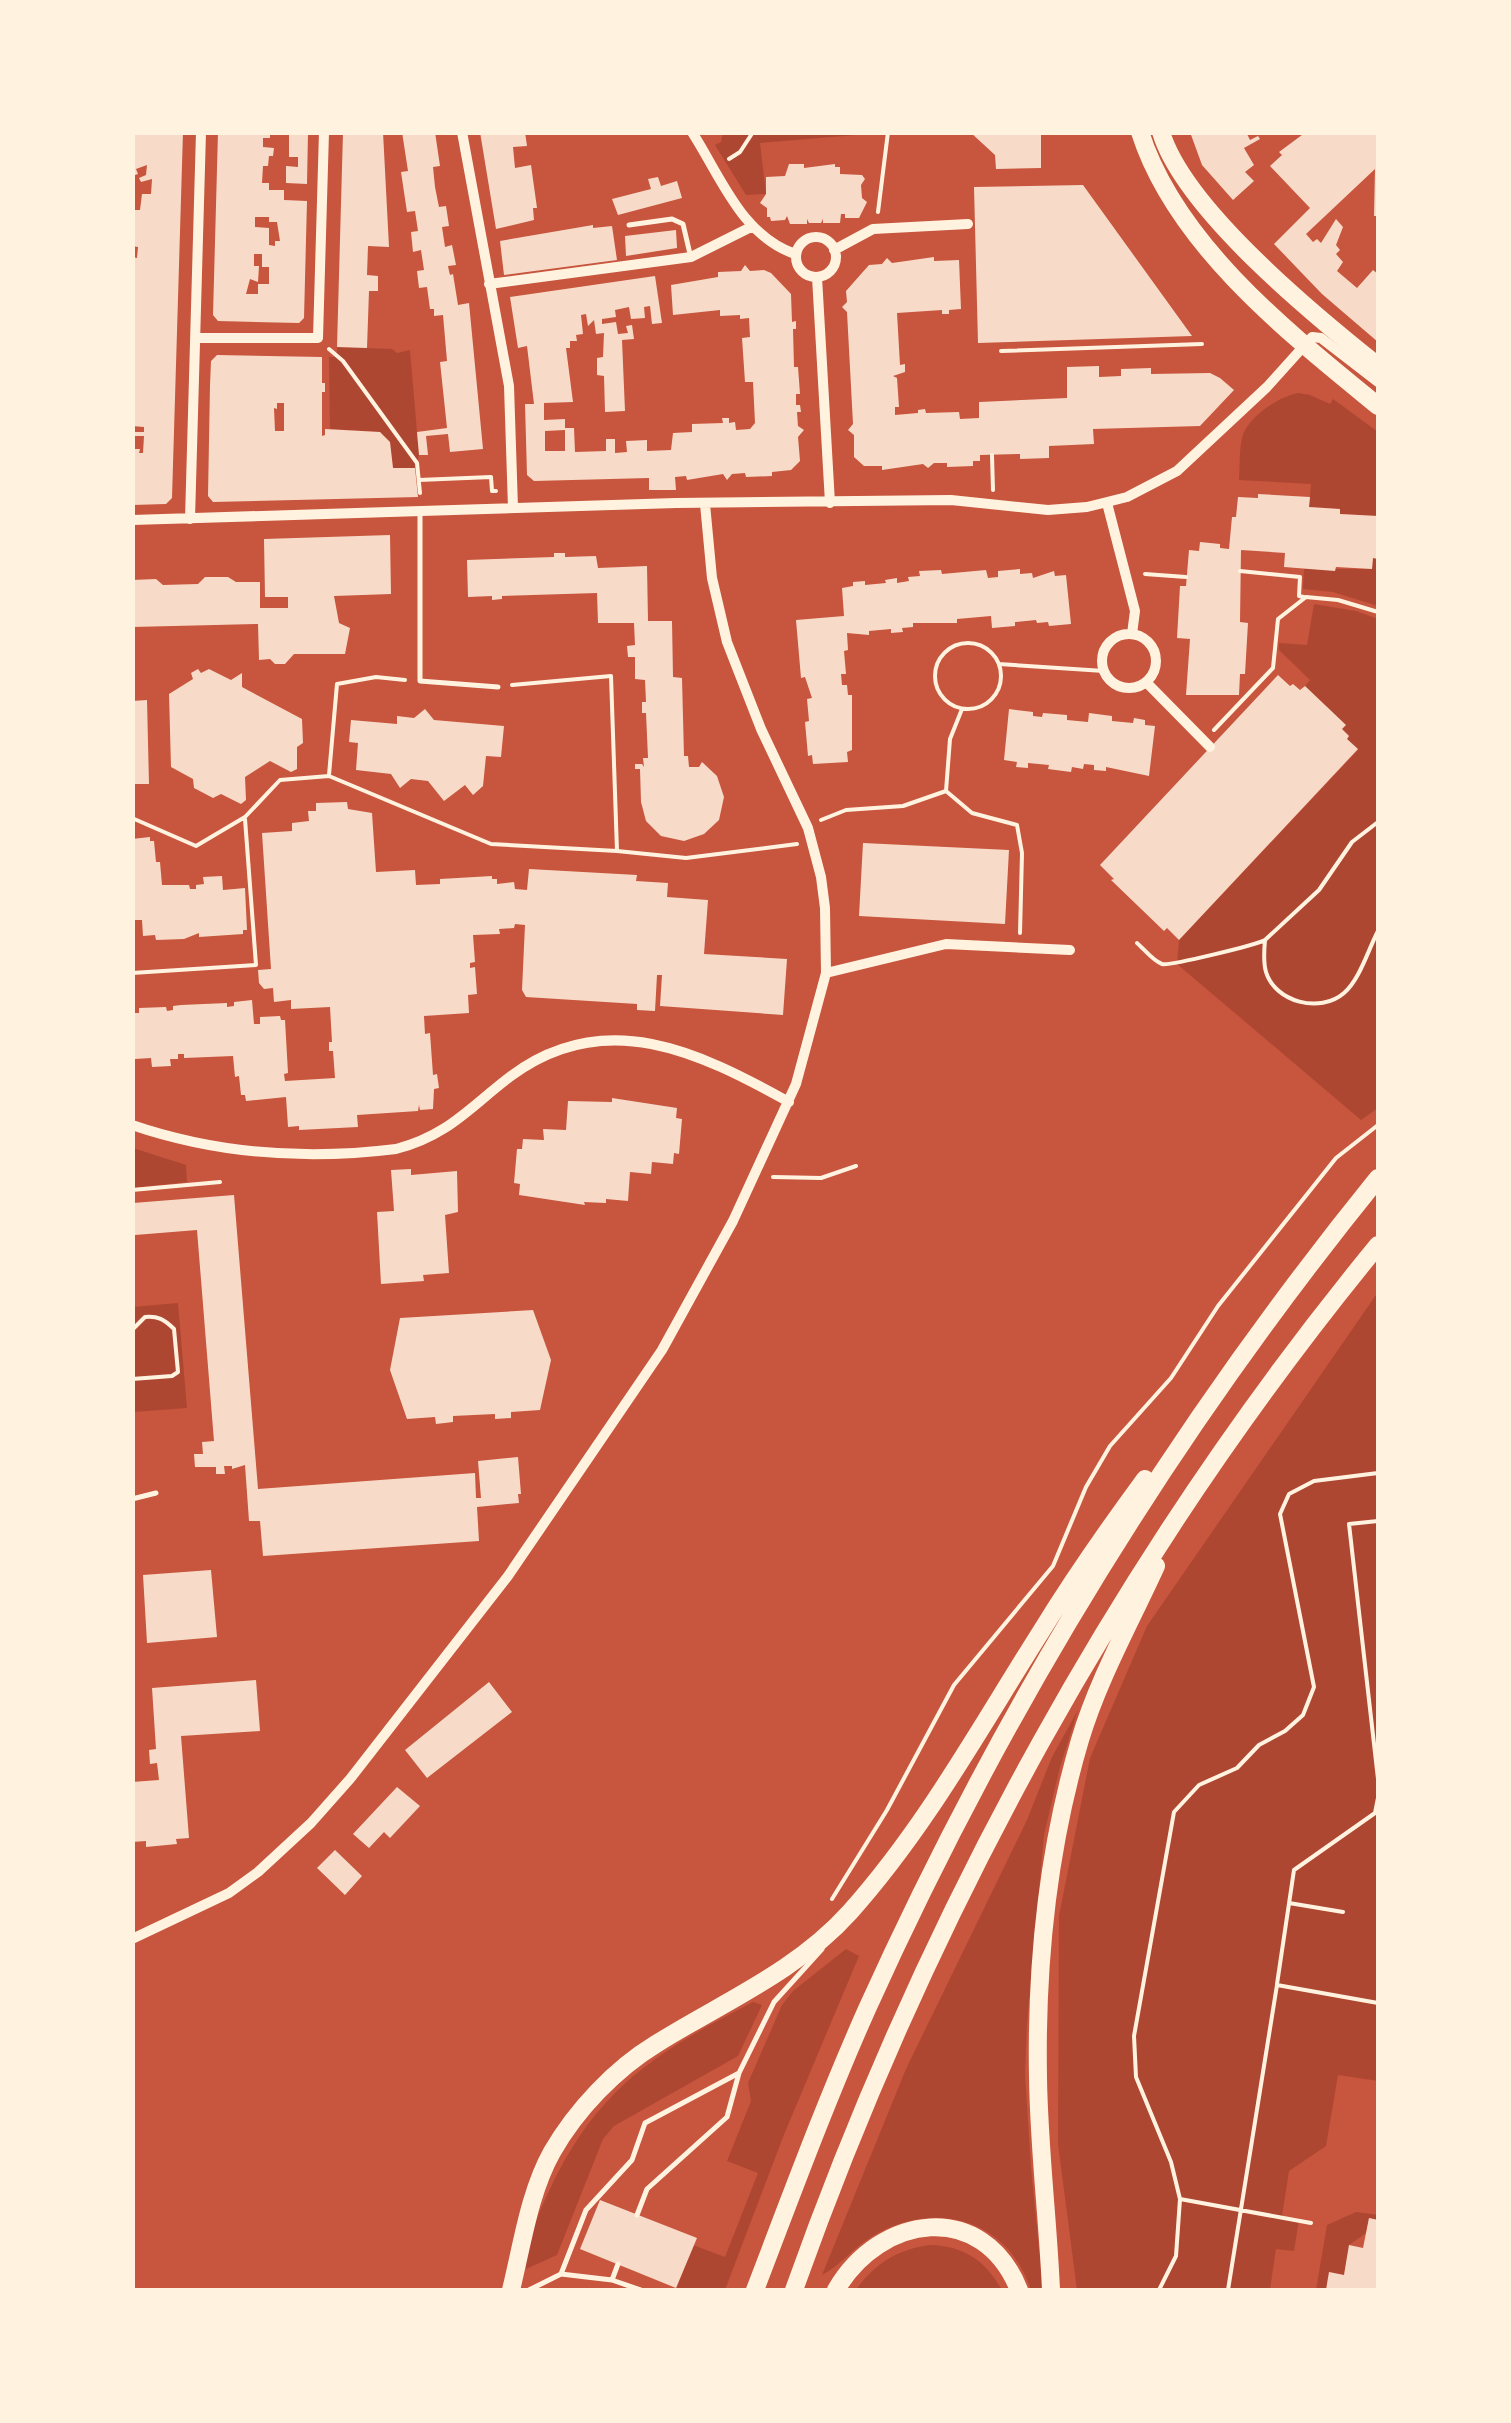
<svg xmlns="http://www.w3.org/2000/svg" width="1511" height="2423" font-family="'Space Grotesk',sans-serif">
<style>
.green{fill:#ae4732}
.building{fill:#f7dbc8;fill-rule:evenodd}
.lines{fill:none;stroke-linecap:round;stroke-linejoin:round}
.path{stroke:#fff3e0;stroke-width:4}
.service{stroke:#fff3e0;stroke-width:5}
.minor{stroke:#fff3e0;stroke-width:10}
.primary{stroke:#fff3e0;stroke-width:18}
.trunk{stroke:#fff3e0;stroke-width:18}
</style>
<rect width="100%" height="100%" fill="#c8553d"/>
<path class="green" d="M723 133H880L760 143 766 194 746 195 715 145 721 142Z
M337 347 392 349 397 353 410 350 419 455 415 468H393L390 442 380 432 330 429 329 357H337Z
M1298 393 1310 395 1330 404 1333 399 1378 432V516L1340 514V509L1309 507 1311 484 1239 480C1240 467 1239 451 1242 438 1247 417 1278 397 1298 393Z
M1373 558 1378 559V606L1333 592 1303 589 1304 569H1372Z
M1314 604 1356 611 1378 619V1108L1361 1120 1177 964 1179 940 1358 750 1347 739 1349 735 1342 729 1345 726 1305 686 1310 680 1279 650V643L1307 645Z
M133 1148 186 1165 187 1182 133 1188Z
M1378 1292V2081L1338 2075 1326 2146 1289 2171 1282 2216 1299 2220 1294 2251 1276 2249 1270 2290H1077L1058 2144 1059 1916 1090 1758 1147 1626Z
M178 1303 187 1408 133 1412V1307Z
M1078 1710 1060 1767 1044 1835 1027 2024 1025 2075 1031 2167 1043 2290H1031C1007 2218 934 2199 871 2237 853 2248 841 2265 822 2275L906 2069 1027 1820 1052 1757Z
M846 1949 859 1956 783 2137 725 2290H676L693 2245 725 2257 758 2173 727 2161 751 2101 748 2083 782 2005 793 1991Z
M753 2002 762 2005 738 2056 614 2126 603 2139 557 2255 526 2269C525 2244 539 2212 550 2189 598 2087 657 2052 753 2002Z
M1356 2212 1378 2215V2220L1369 2218 1366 2233 1349 2245 1344 2275 1329 2272 1326 2290H1316L1327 2225Z
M930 2245C964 2246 985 2260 1002 2290H856C874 2264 898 2249 930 2245Z"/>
<path class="building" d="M132 132H183L172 498 166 504 132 505V453L134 449H140L139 453H143L144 436H132V432H144V427L132 426 135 304H132V257L137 258 138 247 132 246V210H140L142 194H151L152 179 141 182 139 178 146 175 147 165 136 169 138 174 132 176Z
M218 132H270V138H263V147L274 148 273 156H269L268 166H263L262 183H269V190H284V200L307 201 304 318 299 323 218 321 213 315ZM255 217H269V222H277L280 241H275V246L269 245V228L255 227ZM254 254H262V267H269V284H258V294H246L250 279 258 282 259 266H254Z
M289 132H308L307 184 286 183V166L298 167V157H289Z
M343 132H383L389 247 368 246 367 275 378 276V291H369L367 348 337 347Z
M402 132H435L440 166 433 167 435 187 439 207 446 206 449 226 442 227 445 247 452 245 456 265 448 266 449 271 450 275 453 274 458 305 469 303 483 449 450 452 448 434 426 436 428 455H419L417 432 447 428 440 362 447 361 443 315 434 316V309H430L427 287 419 288 417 271 424 270 421 250 413 252 411 232 418 231 415 211 407 212 401 172 408 171Z
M480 132H525L527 146 513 147 515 168 531 165 537 208H533L534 220 496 229Z
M970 132H1041V168L996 169 995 155Z
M1190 132H1246L1250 140 1258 136 1260 139 1244 148 1254 165 1245 172 1254 181 1233 200 1202 165Z
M1306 132H1378V216H1374L1375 169 1306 234 1313 242 1317 239 1321 243 1336 219 1343 227 1336 245 1340 250 1336 254 1343 262 1337 271 1357 288 1373 270 1378 274V342L1322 294 1274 244 1310 208 1270 166 1282 155 1279 152Z
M789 164H804V168L835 164V167H840V174L862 175 865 179 861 185 862 198 867 202 859 218H845V214H841L840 223H823V219L821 223H809L807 219V224H790L787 216 785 220 771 221 770 217H767V208L760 203 766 194V177L785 176Z
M658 177 661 186 677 181 682 198 618 215 612 199 651 189 648 179Z
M1083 185 1192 336 978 343 974 187Z
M593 225V228L612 226 617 260 504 275 500 241Z
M676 230 677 248 626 256 625 236Z
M934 257V261L959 260 961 309 949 310V314H942V310L897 313 900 365 905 364V372L893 376 897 378 899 407H895V415L918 413V410L925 409 926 413 959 412 960 419 979 418V402L1067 398V367L1099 366V377L1121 376V369L1151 368V374L1210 373 1220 378 1234 390 1200 426 1093 429 1094 444 1049 446V458L1020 459V454L980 455V461H973V466L947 467V463H934L928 468 923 464 882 470V466H864L854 457V435L848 430 853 424 847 312 842 307 847 302 846 291 869 265 882 264 887 258 892 263Z
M745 265 750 271 764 270 771 273 791 294 792 322 796 321V329H793L794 367H798L800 394H796V405H800L801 412H797L798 426 804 430 798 437 800 461 791 470 772 472V476L746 477 745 473 732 474 727 480 723 474 687 480 686 476 675 477 676 490H649V478L534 481 527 475 525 404H534L527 346 518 348 510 297 655 276 662 323 652 324 650 306 644 307 645 318 631 319 629 307 615 310 616 317 602 319V324L616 322 618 334 628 333 626 326 632 325 634 339 622 340 625 411 605 412 604 376 597 375V358L603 357 604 333 596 334 594 320 588 326 586 314 581 315 583 334 576 335 577 341H570V348H566L573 402 544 403V420L565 419V428H574L575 452 606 451V439H615V453L627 452 626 441 647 440V451L671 450 673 433 692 432V424L723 423 722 418H729V423L735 422 736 430 750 429 755 423 753 382H745L742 338 750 337 749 318 740 319V315L720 316V310L673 315 671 285 718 277V272L741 271ZM565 430V451H545V431Z
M217 355 322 357V383H325V392H322V436L325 435V429L380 432 390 442 393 468H415L418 497 213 502 208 496 210 385 211 361ZM277 403H284V431H275L274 408 277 409Z
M1258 494 1310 497 1309 507 1340 509V514L1378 516V559L1373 558 1372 569 1336 567 1335 571 1284 567 1285 553 1241 550 1240 622 1248 623 1245 674H1240L1239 695H1186L1190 639 1177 638 1180 586H1186L1189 550 1199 551 1200 542 1220 544V548L1229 549 1232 517H1236L1238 497 1258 498Z
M390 535 391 594 334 596 339 623 350 628 345 654H294L285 664H275L270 659 259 660 258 624 132 627V580L156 579 163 585 198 584 205 577H228L236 582H260V608H288V597H265L264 539Z
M554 553H565V557L596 556 598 568 647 566 648 621H672L673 677 682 678 684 756H688L689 767H699L702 762 717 776 724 797 719 820 704 834 684 841 661 836 646 821 641 802 640 769H635V764H642L644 767 643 758H648L646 713H642V702H646L645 680 635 679V657H628L627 646 635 645 634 623H598L597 593 502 596V599L492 600V596L468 597 467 560 554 557Z
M1020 569V574L1032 573 1033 578 1054 571 1055 576 1066 575 1071 624 1049 626 1048 622 1037 623 1036 620 1015 622V626L992 628 991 616 957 619V623H913V627L902 628 903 632 891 633V629L869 631V635L847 633 848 650 844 651 846 674H841L842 685H847L848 695H852V750L847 752 848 762 813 764 812 755 808 756 805 722 809 721 807 699 812 698 805 677 801 678 796 620 844 616 842 588 853 586V582L865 581V585L886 583 885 580 897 578V583L909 581 908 577 920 576 919 571 941 570 942 574 986 570 988 578 998 577V571Z
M198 669 201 673 209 669 231 680 242 673V687L302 719 303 743 297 747V769L291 772 270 761 245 777 246 800 241 804 221 794 213 798 194 788 193 779 171 767 169 694 193 679 191 673Z
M1278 675 1290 686 1293 684 1300 690 1305 686 1346 725 1342 729 1349 736 1347 739 1358 749 1179 940 1167 928 1164 931 1111 880 1114 879 1100 865Z
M147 700 149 784H132V701Z
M425 709 434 720 504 726 501 757 486 756 483 786 473 795 465 785 444 801 428 781 411 779 400 788 391 774 356 770 358 743 349 742 351 720 397 724V716L414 718Z
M1009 709 1033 712V716L1042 717 1043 713 1067 715V720L1088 722 1089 713 1112 716V721L1133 723 1134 718 1145 720V725L1155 726 1149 776 1106 767V771L1094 770V765L1084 764 1083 769 1072 767 1071 772 1048 769 1049 765 1028 763V768L1016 767 1017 762 1004 760Z
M347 802 348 809 372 813 376 872 415 870 416 885 440 884V879L492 876V879H497V884L514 882 515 889 527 890 529 869 637 875 636 881 668 883 667 897 708 900 704 954 787 959 783 1015 660 1006 662 975H657L655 1011 637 1010V1004L526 997 522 990 525 925 515 924 514 928 499 929 500 934 473 935 475 962 470 963V968L475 967 477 994 468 995 469 1013 424 1016 425 1034 430 1033 433 1075 437 1074 439 1088 434 1089 433 1109 420 1110 419 1105 418 1111 357 1115 358 1127 299 1130V1126L288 1127 286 1097 246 1101 245 1095H241L239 1076 235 1077 233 1056 184 1058V1054H178V1059H170L171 1066 152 1067 151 1058 135 1059 132 1013H139V1008L166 1007 167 1011 173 1010V1006L181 1005 227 1003V1007L234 1006V1002L252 1000 254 1024H260V1017L280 1016 281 1020H285L288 1073 284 1074 285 1081 335 1078 333 1051H329V1042H332L330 1007 291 1009V1000L274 1002 273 988 264 989 259 983 258 970 271 969 262 833 292 831V823L309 821 308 811H316V803Z
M150 837V841H154L156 862H160L162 885H189L190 889H196V885L204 884 203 877 222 876 223 890 245 888 247 930H243V934L199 937V933L184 939 156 940 155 935 143 936 142 920H132V839Z
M863 843 1009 850 1005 924 859 916Z
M612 1098 677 1108 676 1118 682 1119 679 1154 674 1153 673 1164 652 1162 651 1174 630 1172 628 1201 606 1199V1203L584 1202 585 1205 519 1195 520 1184 514 1183 517 1149H522L523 1139 544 1140 543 1129 566 1130 568 1101 612 1102Z
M411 1169V1175L457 1171 458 1212 445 1215 449 1273 423 1275 424 1281 381 1284 377 1212 394 1211 391 1170Z
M234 1195 258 1489 475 1473 476 1498H481L478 1461 518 1457 521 1494H518L519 1503 477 1507 479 1541 263 1556 260 1521H249L245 1465 232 1469V1466H224L225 1474H216V1467H195L194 1454H203L202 1442 214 1441 197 1230 135 1235 133 1203Z
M533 1310 551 1360 540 1410 511 1412V1418L495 1419V1414L453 1416V1422L436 1424 435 1417 407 1419 390 1370 400 1318Z
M211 1570 217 1637 147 1643 143 1575Z
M256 1680 260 1731 181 1736 189 1838 176 1839 177 1844 146 1847V1841L132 1842V1782L159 1780 157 1763 150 1764 149 1750 156 1749 152 1688Z
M489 1682 512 1712 427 1778 405 1750Z
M397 1787 420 1806 390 1838 384 1832 369 1848 353 1834Z
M335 1850 362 1876 345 1895 317 1868Z
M600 2200 697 2238 676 2288 580 2249Z
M1369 2218 1378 2220V2290H1326L1329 2272 1344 2275 1349 2245 1363 2248Z"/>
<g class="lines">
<path class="path" d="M729 159 740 152 753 132
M878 212 888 132
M329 349 343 361 417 463 420 493
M1001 351 1202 344
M992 455 993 490
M419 480 491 477 492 491H496
M1240 571 1300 577 1299 596 1304 597
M1145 574 1186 577
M935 676a33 33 0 1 1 66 0a33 33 0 1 1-66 0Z
M999 664 1104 671
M512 685 611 676 617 851 686 858 797 844
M962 709 950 739 946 791 972 813 1017 825 1022 853 1020 933
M1214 730 1273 668 1278 619 1306 597 1338 600 1378 612
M329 775 337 684 376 677 405 680
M132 818 196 846 245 817 280 780 329 776 491 844 617 851
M821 820 846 810 903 806 946 791
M1378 822 1352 842 1319 890 1265 940C1264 951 1263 962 1266 972 1275 1002 1320 1014 1344 993 1360 979 1368 950 1378 931
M1137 943C1144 949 1153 961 1162 964 1170 966 1256 945 1265 940
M132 973 256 965 245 819
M773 1177 821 1178 856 1166
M132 1190 220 1182
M132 1330 145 1317C158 1316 164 1319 174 1329L178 1372 172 1376 132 1379
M1378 1521 1349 1524 1378 1779
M832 1899 887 1810 954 1685 1053 1566 1086 1487 1110 1446 1171 1378 1218 1306 1336 1158 1378 1125
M1289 1903 1343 1912
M1277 1984 1294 1870 1375 1813 1378 1798
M1180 2199 1311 2223
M1159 2290 1176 2256 1180 2199 1171 2162 1136 2077 1134 2036 1174 1812 1199 1785 1237 1768 1259 1745 1285 1731 1303 1715 1314 1687 1280 1514 1289 1494 1314 1481 1378 1473
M1228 2290 1277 1985 1378 2003"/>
<path class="service" d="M629 225 672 219 683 224 690 254
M420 512V681L498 687
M132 1499 156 1493
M637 2215 647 2189 727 2117 739 2073
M618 2264 612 2280 641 2290
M561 2274 612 2280
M529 2290 561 2274 586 2210 632 2160 645 2123 739 2073 774 2002 822 1949"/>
<path class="minor" d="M462 132 509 386 513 508
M692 132C721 177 741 235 795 254
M796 257a20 20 0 1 1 40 0a20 20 0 1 1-40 0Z
M834 250 873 229 968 224
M817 277 830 503
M489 284 691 257 753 226
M196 338H318L324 132
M1107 503 1135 611 1132 634
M190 519 201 132
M132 520 676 503 951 500 1048 510 1087 507 1127 497 1177 471 1267 387 1312 337 1321 338 1378 382
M1102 661a27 27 0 1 1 54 0a27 27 0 1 1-54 0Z
M1146 682 1210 747
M826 973 946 944 1070 950
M132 1125C217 1154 307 1160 396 1149 448 1136 471 1106 511 1076 605 1006 699 1052 789 1102
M132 1939 229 1893 258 1872 311 1823 350 1779 508 1576 662 1350 733 1221 796 1084 826 973 825 908 821 877 808 828 761 729 727 642 712 578 705 504"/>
<path class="primary" d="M1140 132C1176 245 1290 334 1378 406
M1161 132C1184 209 1315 316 1378 366"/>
<path class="trunk" d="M511 2290C522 2246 529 2193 552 2152 576 2110 615 2069 656 2044 723 2002 796 1972 850 1912 926 1827 981 1726 1042 1630 1074 1578 1109 1528 1145 1479
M755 2290C791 2196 826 2101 867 2009 1001 1712 1173 1431 1378 1178
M794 2290C928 1913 1124 1554 1378 1245
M836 2290C880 2214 983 2199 1019 2290
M1051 2290C1048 2220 1039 2149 1038 2078 1036 1966 1048 1848 1080 1740 1098 1680 1130 1623 1156 1566"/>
</g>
<rect width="1511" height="2423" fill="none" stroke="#fff3e0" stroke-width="270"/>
</svg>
